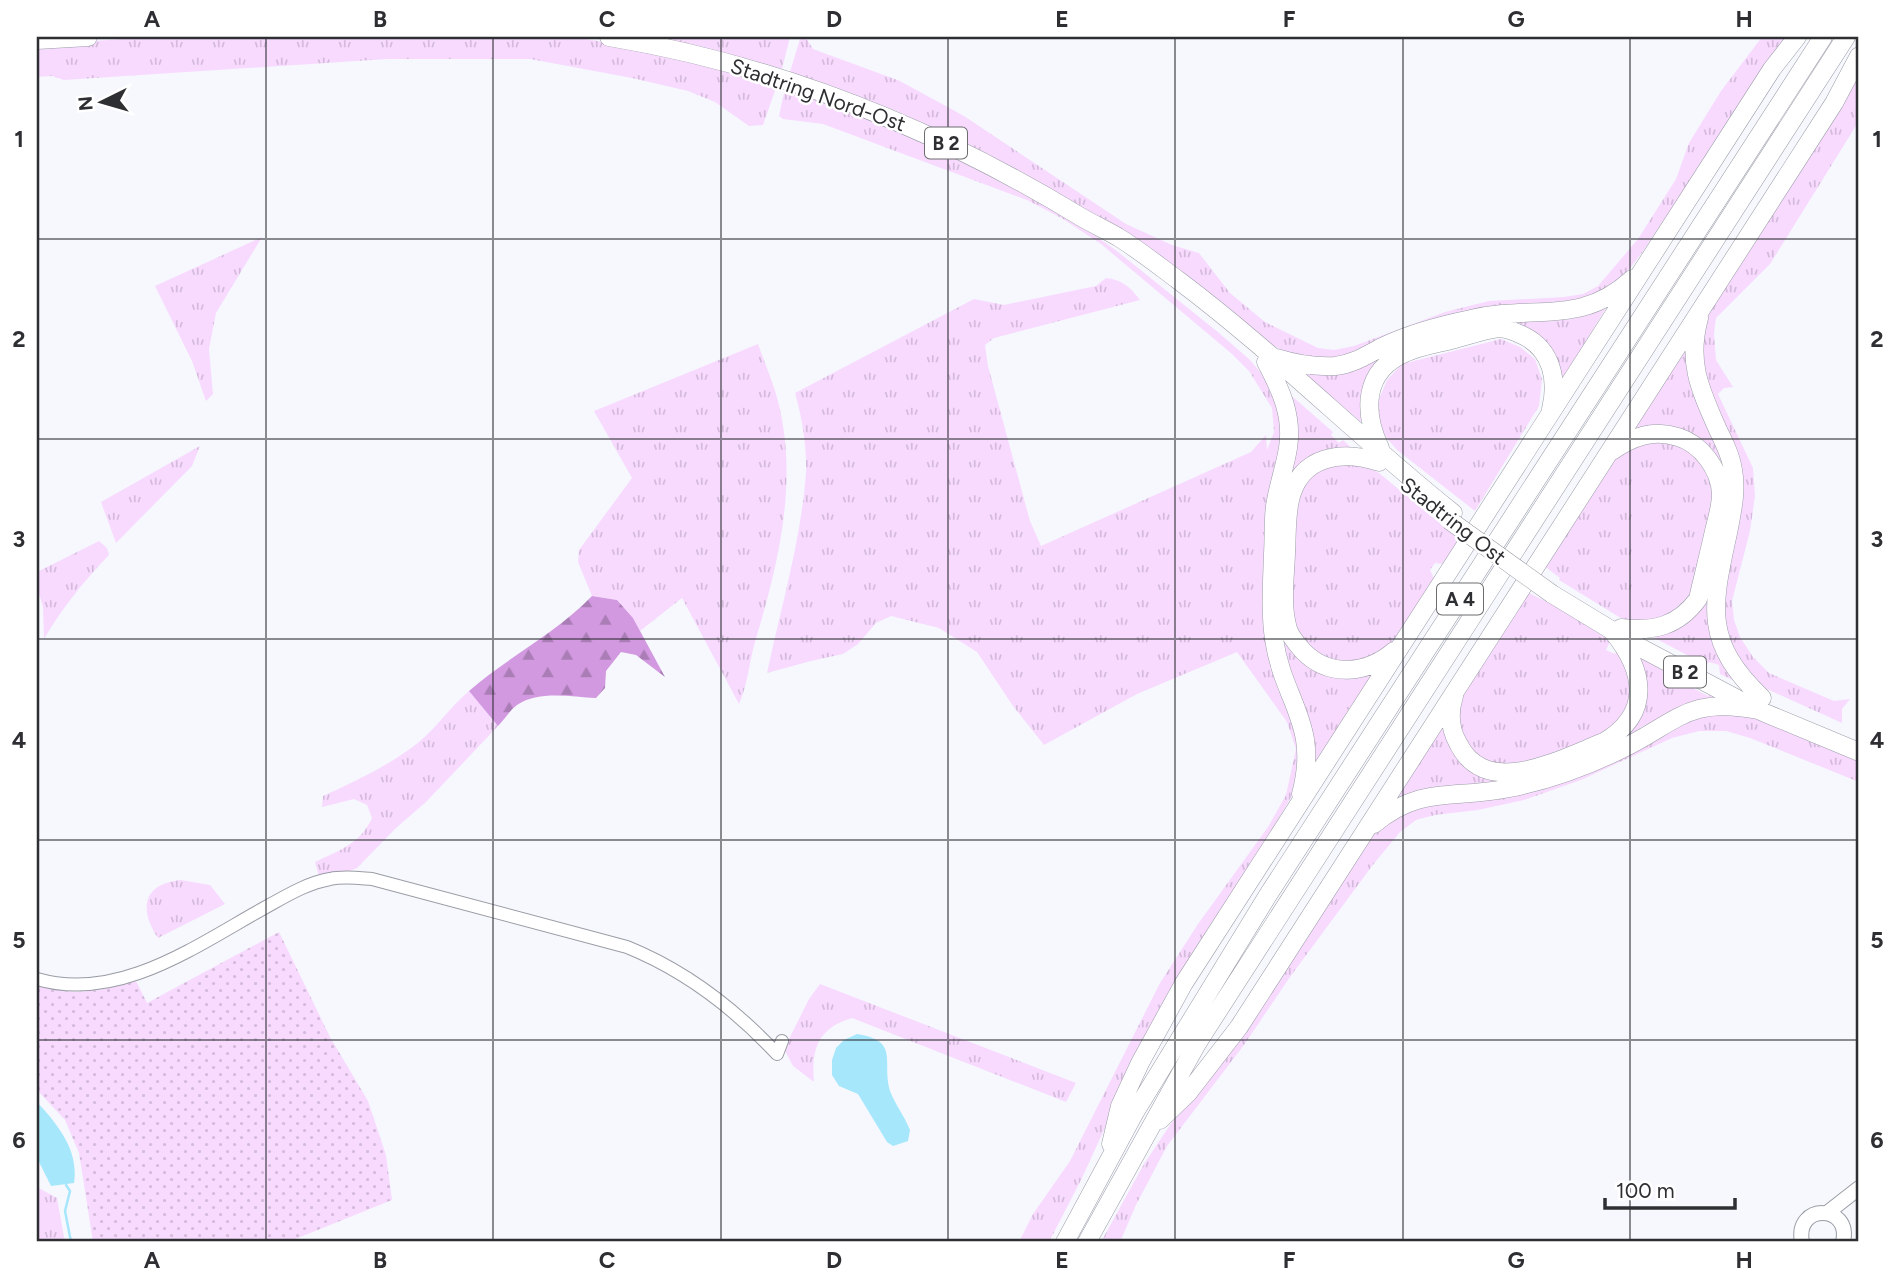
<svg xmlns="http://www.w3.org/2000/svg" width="1896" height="1279" font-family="Figtree,sans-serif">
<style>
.grass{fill:url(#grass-tufts)}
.forest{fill:url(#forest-firs)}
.garden{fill:url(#garden-dots)}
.water{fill:#a6e7fb}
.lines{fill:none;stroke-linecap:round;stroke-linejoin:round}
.stream{stroke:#a6e7fb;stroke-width:2.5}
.minor-casing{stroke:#9a9da6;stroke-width:14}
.major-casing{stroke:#9a9da6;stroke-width:16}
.highway-casing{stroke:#9a9da6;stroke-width:19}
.minor{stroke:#fff;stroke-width:12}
.major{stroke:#fff;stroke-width:14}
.highway{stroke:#fff;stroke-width:18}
.highway-bridge-casing{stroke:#9a9da6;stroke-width:19;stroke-linecap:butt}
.highway-bridge{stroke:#fff;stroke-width:18}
.grid{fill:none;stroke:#2e2f33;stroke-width:2;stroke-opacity:0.55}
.labels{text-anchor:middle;stroke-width:5;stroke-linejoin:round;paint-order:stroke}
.shield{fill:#fff;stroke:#6d6d70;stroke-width:2}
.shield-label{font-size:19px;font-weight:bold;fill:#2e2f33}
.street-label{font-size:21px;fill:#2e2f33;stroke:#fff}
.neatline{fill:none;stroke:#2e2f33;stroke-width:2.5}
.grid-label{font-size:23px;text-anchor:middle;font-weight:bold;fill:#2e2f33}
</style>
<defs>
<pattern id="grass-tufts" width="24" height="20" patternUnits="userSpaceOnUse" patternTransform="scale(1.75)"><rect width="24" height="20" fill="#f8daff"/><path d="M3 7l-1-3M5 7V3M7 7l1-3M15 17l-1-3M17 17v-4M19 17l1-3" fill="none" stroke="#d5bbdb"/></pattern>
<pattern id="forest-firs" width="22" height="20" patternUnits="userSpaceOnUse" patternTransform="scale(1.75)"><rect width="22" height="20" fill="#d299e0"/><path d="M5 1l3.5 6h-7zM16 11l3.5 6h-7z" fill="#ab7db6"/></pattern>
<pattern id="garden-dots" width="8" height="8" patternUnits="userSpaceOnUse" patternTransform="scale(1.75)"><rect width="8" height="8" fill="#f8daff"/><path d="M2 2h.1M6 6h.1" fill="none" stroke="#d5bbdb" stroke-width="1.8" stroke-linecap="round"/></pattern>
</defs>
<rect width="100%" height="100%" fill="#f6f8fe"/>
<path class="grass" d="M151 37H572L650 49 778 82 763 125 749 126 715 102 688 91 632 78 530 59H387L64 80 52 76 37 77V45Z
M660 37H790L782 69Z
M1762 37H1790L1743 102 1643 251 1622 279 1587 300 1329 361 1288 353 1270 344 1210 294 1053 190 1002 162 897 111 790 72 800 39 806 38 813 49 900 81 964 116 1126 224 1172 245 1199 253 1230 293 1265 322 1318 348 1334 350 1354 346 1445 312 1489 301 1564 297 1583 294 1598 286 1638 239 1676 179 1689 143 1721 91Z
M1859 65V121L1770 264 1716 318 1714 334 1716 360 1733 387 1724 388 1718 394 1753 468 1755 496 1750 531 1732 601 1734 620 1740 637 1753 657 1769 673 1834 701 1850 699 1842 709V723L1760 686 1730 647 1719 608 1739 491 1698 353 1707 316Z
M786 84 940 146 1080 225 1117 251 1219 333 1249 359 1273 387 1283 431 1267 602 1302 739 1296 789 1136 1060 1082 1178 1049 1242H1019L1033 1214 1070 1161 1160 983 1198 924 1268 827 1286 795 1296 749 1287 722 1237 652 1137 694 1044 745 1013 706 977 652 939 628 891 616 876 623 858 644 843 654 811 661 767 673C781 607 801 541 806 473 807 447 802 417 795 393L974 299 1004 305 1096 286 1106 278C1123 280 1130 287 1140 300L994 338 985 345 988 366 1030 521 1041 546 1251 452 1266 435 1267 450 1274 432 1272 408 1249 371 1232 354 1101 244 1063 219 1027 200 823 124 783 119 779 116Z
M262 237 216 313 209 349 213 394 206 401 192 361 155 286Z
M1606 308 1562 380C1551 345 1547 340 1516 321 1552 321 1573 323 1606 308Z
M1690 333 1691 377 1717 443C1749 475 1707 567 1710 608 1711 629 1716 647 1727 665 1731 671 1736 676 1739 683L1720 674 1719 665 1709 662 1706 665 1647 634C1664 631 1679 628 1691 615 1706 599 1709 576 1713 555 1721 518 1735 480 1705 448 1698 442 1692 436 1683 433 1672 430 1657 427 1645 430 1638 432 1632 435 1625 436Z
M1501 339 1520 347 1535 359 1542 379 1539 406 1475 511 1397 450 1381 431 1377 404 1387 380 1402 364Z
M758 344C765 364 774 384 779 405 798 485 778 565 755 642 749 663 748 684 739 704L682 598 640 631 633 618 617 600 592 596 578 562 579 550 632 478 594 411Z
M1381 357C1362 374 1361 398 1361 422L1294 367Z
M1285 390 1333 432 1331 435 1339 443 1343 440 1356 452 1334 451 1284 505 1297 653 1378 672 1354 708 1350 707 1344 717 1347 720 1309 777 1277 634Z
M1664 437 1702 457 1717 498 1692 601 1665 622H1633L1619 617 1559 580 1560 578 1544 566 1622 449Z
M200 446 192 466 116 543 101 502Z
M1364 464 1379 473 1460 540 1442 564 1435 563 1430 570 1434 578 1390 647 1352 665 1316 657 1292 624 1294 507 1310 473 1320 466Z
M99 541 107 548 109 555C84 581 62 608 44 639L43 607 37 587V572Z
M1529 593 1547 602 1548 600 1610 641 1606 650 1615 654 1618 647 1626 658 1631 693 1624 715 1602 736 1512 769 1473 756 1456 718 1461 697Z
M1634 651 1695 684V689L1708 696 1711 692 1728 700C1690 704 1679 705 1647 727L1645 725 1640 728 1642 731 1519 783 1391 806 1445 724 1449 734 1498 779 1635 720Z
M469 691 498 726 426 802 396 828 357 868 344 873 319 876 315 862C340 850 360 844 372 818L367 805 354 799 322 807 323 796C356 781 390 765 419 742 437 727 451 706 469 691Z
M1731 708 1859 757V782L1750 738 1726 731H1699L1672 738 1581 780 1524 800 1478 810 1435 815 1416 820 1400 832 1372 866 1290 977 1244 1045 1167 1146 1136 1205 1120 1242H1101L1144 1164 1168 1128 1380 825 1410 806 1487 798 1691 713Z
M181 880 210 885 225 904 158 938C139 910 142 884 181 880Z
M820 984 1076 1083 1066 1102 852 1018C818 1028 811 1049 814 1082L793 1066 784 1049 809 999Z
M37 1187 57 1198 65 1242H37Z"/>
<path class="forest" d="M592 596 617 600 633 618 665 677 636 655 621 652 606 671 605 688 596 698C571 697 539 690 517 705 510 710 504 720 498 726L469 691C508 657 555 634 592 596Z"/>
<path class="garden" d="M279 932 330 1037 368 1101 386 1155 392 1200 288 1242H93L79 1153 65 1120 37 1090V985C71 997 102 991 136 981L147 1003Z"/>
<path class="water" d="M857 1034C901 1041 881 1062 890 1091 895 1104 905 1117 910 1130L908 1141 893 1146 887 1142 858 1094 839 1086 832 1075V1060L836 1048 844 1040Z
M37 1102C58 1125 79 1150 74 1183L51 1186 37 1158Z"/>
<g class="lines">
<path class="stream" d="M66 1185 70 1191 65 1211 71 1242"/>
<defs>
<path id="minor" d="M37 979C119 1003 197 945 266 907 286 896 307 883 330 879 344 876 358 878 372 879L627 947C684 970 735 1009 777 1054L782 1041"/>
<path id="major" d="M1827 1213 1859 1188
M1802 1242C1794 1203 1852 1204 1843 1242"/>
<path id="highway" d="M609 37C777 65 935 128 1081 217 1093 224 1106 230 1118 237 1139 250 1159 266 1178 280 1274 352 1359 438 1453 513
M37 40 88 37
M1699 318C1687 363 1700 389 1718 430 1724 442 1731 456 1733 470 1737 491 1732 512 1728 533 1712 606 1703 642 1762 698
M1277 358C1296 364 1315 367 1335 366 1354 364 1368 354 1384 346 1411 333 1442 325 1471 319 1533 304 1580 327 1632 279
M1266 362C1281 390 1293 416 1288 448 1285 467 1278 486 1275 506 1273 521 1274 538 1273 554 1272 583 1270 611 1274 639 1283 702 1320 723 1301 794
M1380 448C1363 412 1363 371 1405 353 1420 346 1436 344 1451 340 1467 336 1483 330 1498 328 1507 328 1516 332 1524 336 1552 350 1558 380 1551 409
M1612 451C1632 437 1653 429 1678 437 1701 444 1720 469 1721 494 1721 506 1717 519 1714 531 1709 554 1703 577 1698 599 1678 626 1654 632 1621 628
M1379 462C1342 450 1300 455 1290 500 1286 518 1287 536 1286 554 1285 578 1281 605 1288 629 1291 638 1297 644 1303 651 1329 678 1367 674 1394 651
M1552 594 1641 648 1758 710 1859 752
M1454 696C1449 712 1450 729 1458 743 1486 801 1562 758 1604 742 1652 713 1645 671 1613 632
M1374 824C1420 786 1452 799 1504 789 1543 782 1585 767 1620 750 1677 723 1686 696 1758 710
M1160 1120 1188 1093 1239 1027 1834 103 1859 56
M1111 1144 1120 1106 1140 1063 1184 983 1772 69 1797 37
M1065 1242 1135 1112 1268 895 1823 37
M1087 1242 1198 1042 1846 37"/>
</defs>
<use href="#minor" class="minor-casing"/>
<use href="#major" class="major-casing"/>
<use href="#highway" class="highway-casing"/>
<use href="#minor" class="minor"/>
<use href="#major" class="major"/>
<use href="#highway" class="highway"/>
<defs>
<path id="highway-bridge" d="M1449 520 1552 594"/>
</defs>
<use href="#highway-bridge" class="highway-bridge-casing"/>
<use href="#highway-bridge" class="highway-bridge"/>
</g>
<path class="grid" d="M266 37V1242M493 37V1242M721 37V1242M948 37V1242M1175 37V1242M1403 37V1242M1630 37V1242M37 239H1859M37 439H1859M37 639H1859M37 840H1859M37 1040H1859"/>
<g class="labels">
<g class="shield">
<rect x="925" y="127.5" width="42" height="31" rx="5"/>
<rect x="1437" y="583.5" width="46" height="31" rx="5"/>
<rect x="1664" y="656.5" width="42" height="31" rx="5"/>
</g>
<g class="shield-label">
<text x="946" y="150">B 2</text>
<text x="1460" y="606">A 4</text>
<text x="1685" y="679">B 2</text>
</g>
<g class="street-label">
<text transform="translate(818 95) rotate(19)" y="7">Stadtring Nord-Ost</text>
<text transform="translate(1453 521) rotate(38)" y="7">Stadtring Ost</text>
</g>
</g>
<rect width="1896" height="1279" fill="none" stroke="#ffffff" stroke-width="77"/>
<g transform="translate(102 102) rotate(265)" stroke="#ffffff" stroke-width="5" paint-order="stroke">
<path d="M0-5L12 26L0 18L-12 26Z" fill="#2e2f33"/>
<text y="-10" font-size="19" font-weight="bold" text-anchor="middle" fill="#2e2f33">N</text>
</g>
<path d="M1605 1198v10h130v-10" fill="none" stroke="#2e2f33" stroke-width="3.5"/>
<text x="1616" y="1198" font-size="21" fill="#2e2f33" stroke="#ffffff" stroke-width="5" paint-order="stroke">100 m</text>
<rect x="38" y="38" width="1819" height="1202" class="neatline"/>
<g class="grid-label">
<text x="152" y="27">A</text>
<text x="380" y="27">B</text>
<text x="607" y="27">C</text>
<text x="834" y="27">D</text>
<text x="1062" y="27">E</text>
<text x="1289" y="27">F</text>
<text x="1516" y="27">G</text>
<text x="1744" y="27">H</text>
<text x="19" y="147">1</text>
<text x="1877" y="147">1</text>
<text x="19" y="347">2</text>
<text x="1877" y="347">2</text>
<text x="19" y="547">3</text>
<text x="1877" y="547">3</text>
<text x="19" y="748">4</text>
<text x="1877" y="748">4</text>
<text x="19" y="948">5</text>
<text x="1877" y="948">5</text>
<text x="19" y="1148">6</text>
<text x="1877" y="1148">6</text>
<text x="152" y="1268">A</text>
<text x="380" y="1268">B</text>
<text x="607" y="1268">C</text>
<text x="834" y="1268">D</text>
<text x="1062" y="1268">E</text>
<text x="1289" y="1268">F</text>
<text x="1516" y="1268">G</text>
<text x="1744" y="1268">H</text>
</g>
</svg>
